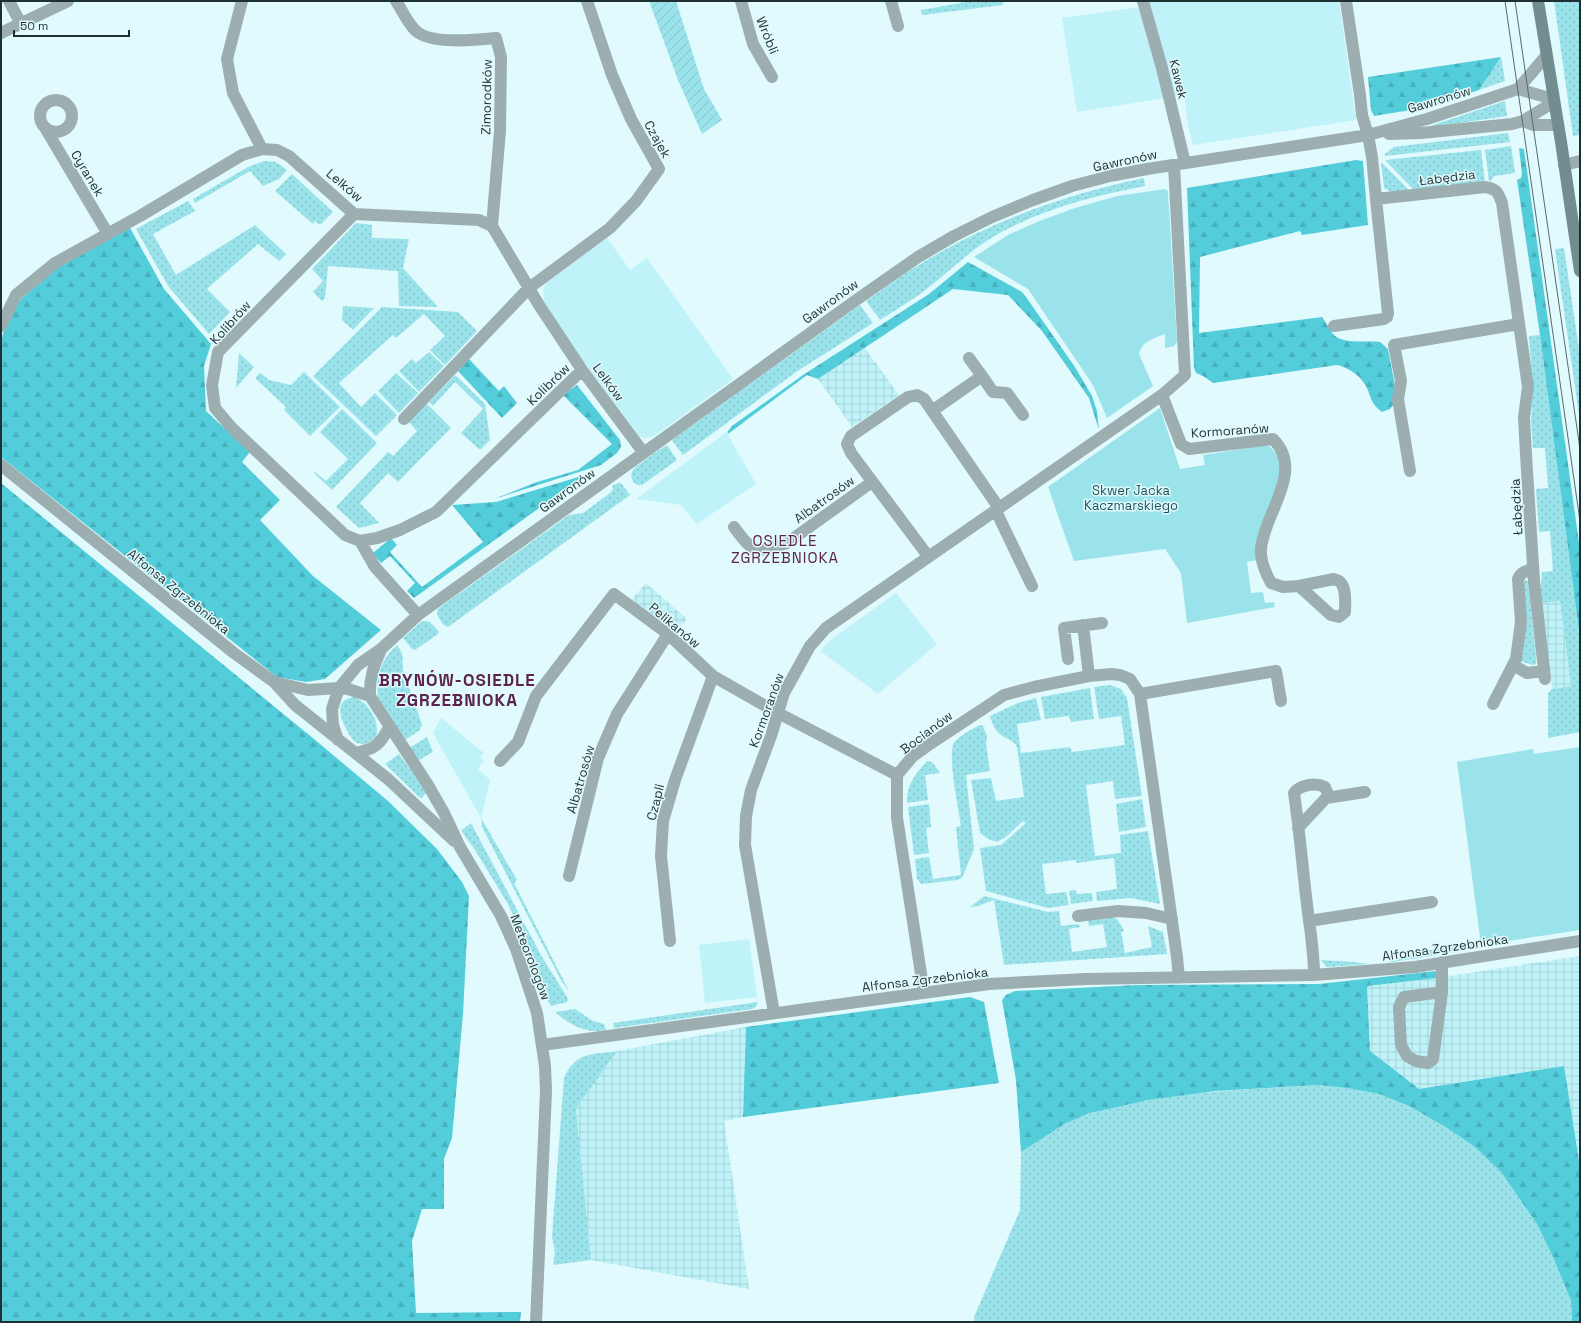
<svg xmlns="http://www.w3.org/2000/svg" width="1581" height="1323" font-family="'Space Grotesk',sans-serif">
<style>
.built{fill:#bff3f9}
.industrial{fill:url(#industrial-grid)}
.grass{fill:url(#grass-dots)}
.forest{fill:url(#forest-firs)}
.park{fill:#9ae3eb}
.garden{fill:url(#garden-furrows)}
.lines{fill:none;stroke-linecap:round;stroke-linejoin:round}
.street{stroke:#9daeb0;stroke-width:12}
.secondary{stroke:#728d90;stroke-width:12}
.tram{stroke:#576a6c;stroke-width:1}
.labels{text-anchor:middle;stroke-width:3;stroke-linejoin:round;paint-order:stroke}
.street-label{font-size:13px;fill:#1f3032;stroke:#e1fafd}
.park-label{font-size:13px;fill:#1f5459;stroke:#e1fafd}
.quarter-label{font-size:15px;letter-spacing:1px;fill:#5c234c;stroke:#e1fafd}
.district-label{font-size:17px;font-weight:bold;letter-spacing:1px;fill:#5c234c;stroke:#e1fafd}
</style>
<defs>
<pattern id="industrial-grid" width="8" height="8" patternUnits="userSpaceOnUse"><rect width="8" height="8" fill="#bff3f9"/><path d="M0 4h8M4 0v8" fill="none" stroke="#a4d1d6"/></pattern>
<pattern id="grass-dots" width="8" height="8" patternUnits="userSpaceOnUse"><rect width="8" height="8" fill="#9ae3eb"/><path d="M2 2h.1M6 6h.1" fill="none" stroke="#84c3ca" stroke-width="1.8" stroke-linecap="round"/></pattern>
<pattern id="forest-firs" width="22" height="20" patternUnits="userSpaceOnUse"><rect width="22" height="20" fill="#53cdda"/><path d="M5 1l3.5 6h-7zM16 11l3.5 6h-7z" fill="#48b0bc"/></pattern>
<pattern id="garden-furrows" width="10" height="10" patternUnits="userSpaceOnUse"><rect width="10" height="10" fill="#9ae3eb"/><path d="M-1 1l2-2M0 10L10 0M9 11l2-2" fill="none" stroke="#84c3ca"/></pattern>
</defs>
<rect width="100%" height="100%" fill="#e1fafd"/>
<path class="built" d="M1147 1H1339L1356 120 1193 145 1188 126 1184 95 1077 112 1062 18 1148 6Z
M607 238 630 270 647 258 733 379 656 435 649 438H644L638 435 545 309 544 304 543 290 546 283Z
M728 431V435L756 484 697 524 681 505 636 499Z
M896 593 937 644 878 694 820 651 825 645 833 638Z
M441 718 484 753 480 757 484 761 478 769 490 780 481 818 433 733Z
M749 939 757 997 705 1003 699 945Z"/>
<path class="industrial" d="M865 348 899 395 852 427 818 379Z
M646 583 687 619 674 632 631 600Z
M1560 600 1571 686 1552 689 1540 603Z
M1580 956V1167L1564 1066 1419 1089 1370 1051 1367 986 1437 978Z
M746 1027 743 1117 724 1121 749 1289 591 1260 576 1109 617 1051Z"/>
<path class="grass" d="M971 1H1002L1003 5 922 15 921 10Z
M1554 1H1580V135L1573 136Z
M1501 57 1505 81 1479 90Z
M1505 101 1507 116 1426 128 1436 124Z
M1508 133 1510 142 1385 156V154L1394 147Z
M1511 146 1515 173 1494 176 1491 181H1489L1485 150Z
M1481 150 1485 182 1413 189 1385 160Z
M264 161 276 162 287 170 279 179 263 186 250 171 195 203 193 199 248 167Z
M1381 162 1409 190 1392 192 1384 188Z
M292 174 333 212 320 225 315 221 313 224 275 191Z
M1144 178 1145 186C1091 196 1031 212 985 242 963 257 944 276 923 292 909 302 894 311 880 320L866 301C886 287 906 272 927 260 994 220 1067 194 1144 178Z
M188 201 195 211 153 234 176 275 255 225 286 254 279 261 258 244 207 289 230 312 209 334 168 286 136 229Z
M356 223 372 225V238L409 239 403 268 438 307 399 306 398 271 328 266 325 298 322 301 313 292 323 281 312 269Z
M1564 248 1580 356V421L1555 249Z
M860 305 873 323 796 372 683 455 672 440Z
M343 306 374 308 353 330 342 320Z
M382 307 458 312 477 331 445 365 430 350 445 336 424 314 396 338 393 335 339 383 361 407 375 393 397 415 376 436 313 376Z
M1540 335 1580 639V732L1548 738V693L1552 689 1571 686 1560 601 1540 603 1542 572 1553 571 1550 531 1539 532 1536 489 1548 488 1545 448H1533L1531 420 1533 390 1529 336Z
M429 352 444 366 419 392 399 371 412 359 416 363Z
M239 353 254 367 236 388Z
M304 372 340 407 310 436 284 410 286 407 255 378 260 373 269 380 291 385Z
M396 373 418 393 399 413 378 391Z
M455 375 485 404 490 440 480 450 461 433 483 409 455 382 433 406 429 402Z
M424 401 451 428 398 482 388 473 360 503 379 523 359 528 336 507 388 452 393 456 417 431 407 420Z
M342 409 377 443 332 490 314 473 315 472 326 481 348 459 320 432Z
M667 445 677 460 642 485H637C633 482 630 478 632 472 634 466 661 449 667 445Z
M618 483H621L630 495 448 627 445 626C441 622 437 617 437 611L439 608 569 515 583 513 610 493 613 489 612 486Z
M1526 580 1528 582 1536 658V664L1533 665 1523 662 1521 660 1524 581Z
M425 621 430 622 439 632 438 634 415 650 412 649 403 638 421 622Z
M397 645C407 658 400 661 404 674 410 691 416 707 422 724L420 730 405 740 378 697C376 676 381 659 397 645Z
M1110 685 1121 689 1127 698 1142 796 1115 799 1113 781 1086 785 1095 856 1121 853 1120 835 1148 831 1160 904 1131 898 1097 901 1096 892 1117 889 1114 858 1076 863V860L1042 864 1046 894 1066 892 1069 905 1048 908 986 891 980 848 1001 845 1026 823 1023 821 1006 837 997 842 988 839 980 833 971 780 991 778 996 801 1024 797 1017 747C1014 741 1010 740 1004 737 996 733 992 724 990 716L1018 703 1036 698 1041 720 1017 724 1021 753 1070 747 1072 752 1125 745 1121 716 1099 719 1094 687Z
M1090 688 1094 719 1071 722 1069 716 1045 719 1041 697Z
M354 697C368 702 381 722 376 737 371 742 364 746 357 743 353 741 351 737 349 734 341 721 332 700 354 697Z
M979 725 983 726 987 736 986 743 990 771 966 775 974 849 962 878 957 880 921 884 917 879 915 859 929 857 933 879 961 875 956 827 961 826C959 811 947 755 954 743 957 737 973 729 979 725Z
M427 737 433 752 417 761 409 748Z
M399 754 425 789 426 793 422 798 419 797 385 764Z
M927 761 932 762 940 773 925 775 928 800 907 803C906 786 915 774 927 761Z
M1142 799 1146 827 1119 832 1116 804Z
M929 804 931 827 926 828 929 853 914 855 908 807Z
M481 818 517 880 514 883 569 991 562 982 482 827Z
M471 823 542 957 567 997 568 1000 567 1002 551 1006 542 992 528 949 508 904 475 850 462 832V830Z
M1076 890 1077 894 1092 893 1093 901 1071 904 1069 891Z
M984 896 1048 912 1059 911 1061 926 1077 924 1081 927 1069 929 1072 952 1107 947 1103 924 1089 926 1088 918C1107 917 1115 910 1124 931L1121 932 1125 953 1152 947 1148 926 1163 932 1167 954 1004 965 994 900 978 906 970 907Z
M1473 942 1474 949 1386 963 1420 952Z
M1321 960 1354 962 1369 964 1327 967Z
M758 1002 756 1007 752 1009 614 1028 613 1023Z
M575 1009 593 1021 604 1024 606 1030C585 1034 570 1025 555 1012Z
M617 1051 576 1109 591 1260 553 1265 555 1252 552 1236 564 1078C576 1051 592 1055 617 1051Z
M1318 1085 1347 1088 1379 1094 1409 1106 1447 1128 1475 1147 1501 1172 1537 1224 1553 1257 1571 1301 1572 1322H975L974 1317 1020 1210 1021 1152C1035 1142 1049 1132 1064 1124 1097 1108 1134 1101 1169 1097 1219 1090 1268 1088 1318 1085Z"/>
<path class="forest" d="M1501 57 1479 90 1429 107 1374 116 1371 110 1368 77Z
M1519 148 1524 149 1580 550V639L1540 335 1517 180 1521 178 1522 174Z
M1356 160 1363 161 1368 225 1302 235 1300 231 1200 257 1199 333 1322 317C1325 321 1332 333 1334 335 1345 345 1366 340 1380 342L1388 349 1395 386 1393 405 1390 409 1382 412C1372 405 1371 398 1367 388 1361 376 1350 368 1337 365L1213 383 1203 376 1196 373 1194 368 1187 188Z
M129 226 164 289 211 344 204 366 206 411 250 452 242 462 280 500 260 520 313 576 381 630 325 679 306 682 277 677 1 457V341L7 320 21 299 59 266Z
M968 262 1022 292 1026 297 1075 367 1092 396 1097 411 1099 430 1089 398 1042 331 1008 295 953 289 818 379 807 375 728 434V431L732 426 803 375 929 294Z
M469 359 499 391 504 386 517 403 502 418 458 371Z
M577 385 620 440 621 447 617 453 601 465 494 499 537 482 578 470 612 444 563 395Z
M585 475 414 598 407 591 415 583 390 556 381 563 373 553 391 538 397 545 390 552 422 587 483 542 452 505 496 502Z
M1 483 314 739 388 801 437 849 462 882 469 896 463 1014 452 1138 444 1159V1209H422L412 1241 416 1313 521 1312 520 1322H1Z
M1436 971 1437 978 1367 986 1370 1051 1419 1089 1564 1066 1580 1167V1322H1572L1571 1301 1553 1257 1537 1224 1501 1172 1475 1147 1447 1128 1409 1106 1379 1094 1347 1088 1318 1085 1216 1091 1148 1100 1090 1113 1064 1124 1021 1152 1016 1080 1002 1000 1006 995 1015 991 1138 985 1319 984Z
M970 997 984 1002 999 1083 743 1117 746 1027Z"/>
<path class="park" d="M1165 189 1168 191 1177 342 1174 346 1165 348V334C1153 339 1142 341 1139 354L1153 386 1107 418 1093 385 1028 289 974 257 1008 235 1037 222 1075 208 1117 196Z
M1160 408 1180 469 1205 465 1203 455 1260 446H1269C1273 450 1278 455 1280 461 1287 477 1261 521 1257 538 1255 546 1256 553 1258 560L1247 562 1251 593 1263 592 1265 603 1274 602 1275 607 1187 623 1181 573 1165 549 1074 561 1048 487Z
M1580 747V930L1481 945 1457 762 1533 749 1534 754Z"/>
<path class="garden" d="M649 1H676L704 89 722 120 702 134 678 80Z"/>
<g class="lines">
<path class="street" d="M9 1 21 24
M242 1 227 59 233 93 262 149
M396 1C402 10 407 22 415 30 429 45 477 40 496 38L501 57 500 131 492 226
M741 1 753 44 772 77
M891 1 898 26
M1143 1 1162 68 1185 163
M1346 1 1360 95 1362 115 1368 135 1372 157 1376 199 1485 187C1497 189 1498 192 1502 203L1528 387 1524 417 1526 455 1534 581 1545 679
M1 33 68 1
M1518 89 1553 99
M40 116a16 16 0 1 1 32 0a16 16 0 1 1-32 0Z
M1523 121 1533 125H1558
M44 126 108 234
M1389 134 1421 133 1512 124 1523 121 1554 102
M1564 165 1580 161
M354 214 218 352 212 385 215 408 231 427 345 535 360 541 375 567 418 615
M1 326 16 295 55 263 140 216 242 155 262 149 277 150 289 156 354 214 479 220 492 226 539 305 582 370 643 452
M1334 326 1384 319 1387 317 1388 313 1376 199
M969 358 982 376
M1162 395 1181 444 1189 449 1273 439C1305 471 1265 512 1261 548 1260 560 1265 572 1271 583L1283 587 1299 586 1334 579 1339 581C1347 587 1345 603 1345 612L1339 617 1331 615 1299 586
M932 411 982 376 993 392 1007 393 1023 415
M404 419 529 288 610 228 636 201 659 169 631 119 612 75 587 1
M1 465 234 653 274 682 295 705 388 779 454 841
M1410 471 1398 399 1401 381 1394 345 1519 324
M996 511 1032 586
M734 527C753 553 756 554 787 543L872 482
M360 541 377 538 400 530 436 512 582 370
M928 556 851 453 847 444 851 436 908 397 917 395 924 399 999 508
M1083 625 1089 676
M1068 659 1064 628 1102 623
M1513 665 1527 673 1544 671
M274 682 308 690 339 688 348 689 370 696 428 785 444 813 460 847 501 916 516 949 537 1013 545 1066 546 1091 536 1322
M1140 694 1276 671 1281 701
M370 696C369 679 374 665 381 650
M1493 704 1516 659 1521 622 1518 579C1521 572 1526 571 1533 569
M338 740 333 725 332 709 339 688 358 665 381 649 418 615 859 298 918 257 954 236 992 217 1033 200 1072 186 1110 176 1147 169 1368 135 1427 119 1518 89 1546 56
M355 753C375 749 380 745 389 727
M500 761 518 742 536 696 614 594 668 634 713 676 778 713 897 775
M1326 798 1365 792
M1298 828 1326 798 1328 794 1325 787C1315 782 1300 785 1294 793 1299 827 1302 862 1306 896 1309 923 1314 949 1314 975
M569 876 598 758 617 714 668 634
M1078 916 1118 911 1146 913 1172 919
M1309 921 1432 902
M670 941 661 856 663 821 675 780 713 676
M1442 962V992L1433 1059 1428 1063 1416 1061 1407 1056 1401 1045 1399 1007 1404 997 1442 992
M924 993 897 818V775L913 756 927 746 1004 695 1034 687 1089 676 1111 674 1120 675 1130 679 1140 694 1177 957 1179 978
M774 1013 745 845 746 816 751 790 771 736 784 693 810 646 826 628 1162 395 1185 375 1174 165
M542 1045 989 984 1086 979 1314 975 1415 967 1580 941"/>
<path class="secondary" d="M1538 1 1561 142 1580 271"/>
<path class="tram" d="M1505 1 1580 521
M1515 1 1580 449"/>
</g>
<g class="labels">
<g class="street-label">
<text transform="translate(768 35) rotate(68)" y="5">Wróbli</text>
<text transform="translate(1179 79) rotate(76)" y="5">Kawek</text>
<text transform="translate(486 97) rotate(-89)" y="5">Zimorodków</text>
<text transform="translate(1439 99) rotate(-17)" y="5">Gawronów</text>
<text transform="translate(658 139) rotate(61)" y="5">Czajek</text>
<text transform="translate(1125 160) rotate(-12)" y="5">Gawronów</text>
<text transform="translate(88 173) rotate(59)" y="5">Cyranek</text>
<text transform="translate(1447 177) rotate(-7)" y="5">Łabędzia</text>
<text transform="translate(345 185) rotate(40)" y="5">Lelków</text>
<text transform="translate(830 301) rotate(-36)" y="5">Gawronów</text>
<text transform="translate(230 322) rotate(-48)" y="5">Kolibrów</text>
<text transform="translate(609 382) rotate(54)" y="5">Lelków</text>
<text transform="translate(548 384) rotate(-44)" y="5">Kolibrów</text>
<text transform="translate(1230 430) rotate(-4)" y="5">Kormoranów</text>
<text transform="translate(567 490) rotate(-36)" y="5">Gawronów</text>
<text transform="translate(824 499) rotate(-36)" y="5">Albatrosów</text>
<text transform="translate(1516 507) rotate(-93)" y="5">Łabędzia</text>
<text transform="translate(179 591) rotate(39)" y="5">Alfonsa Zgrzebnioka</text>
<text transform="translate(675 625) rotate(40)" y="5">Pelikanów</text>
<text transform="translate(766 710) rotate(-70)" y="5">Kormoranów</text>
<text transform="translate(926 732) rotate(-37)" y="5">Bocianów</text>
<text transform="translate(580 779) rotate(-74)" y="5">Albatrosów</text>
<text transform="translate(655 802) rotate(-76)" y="5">Czapli</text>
<text transform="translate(1445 947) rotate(-8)" y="5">Alfonsa Zgrzebnioka</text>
<text transform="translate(531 957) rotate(69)" y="5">Meteorologów</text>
<text transform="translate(925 979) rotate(-7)" y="5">Alfonsa Zgrzebnioka</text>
</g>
<g class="park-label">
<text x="1131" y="495">Skwer Jacka<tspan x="1131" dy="15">Kaczmarskiego</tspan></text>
</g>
<g class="quarter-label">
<text x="785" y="546">OSIEDLE<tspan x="785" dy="17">ZGRZEBNIOKA</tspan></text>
</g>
<g class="district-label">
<text x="457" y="686">BRYNÓW-OSIEDLE<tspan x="457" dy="20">ZGRZEBNIOKA</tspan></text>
</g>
</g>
<rect width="1581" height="1323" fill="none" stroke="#1f3032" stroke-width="4"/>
<path d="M14 30v6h115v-6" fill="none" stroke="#1f3032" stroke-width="2"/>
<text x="20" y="30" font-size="12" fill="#1f3032" stroke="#e1fafd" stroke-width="3" paint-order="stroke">50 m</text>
</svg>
